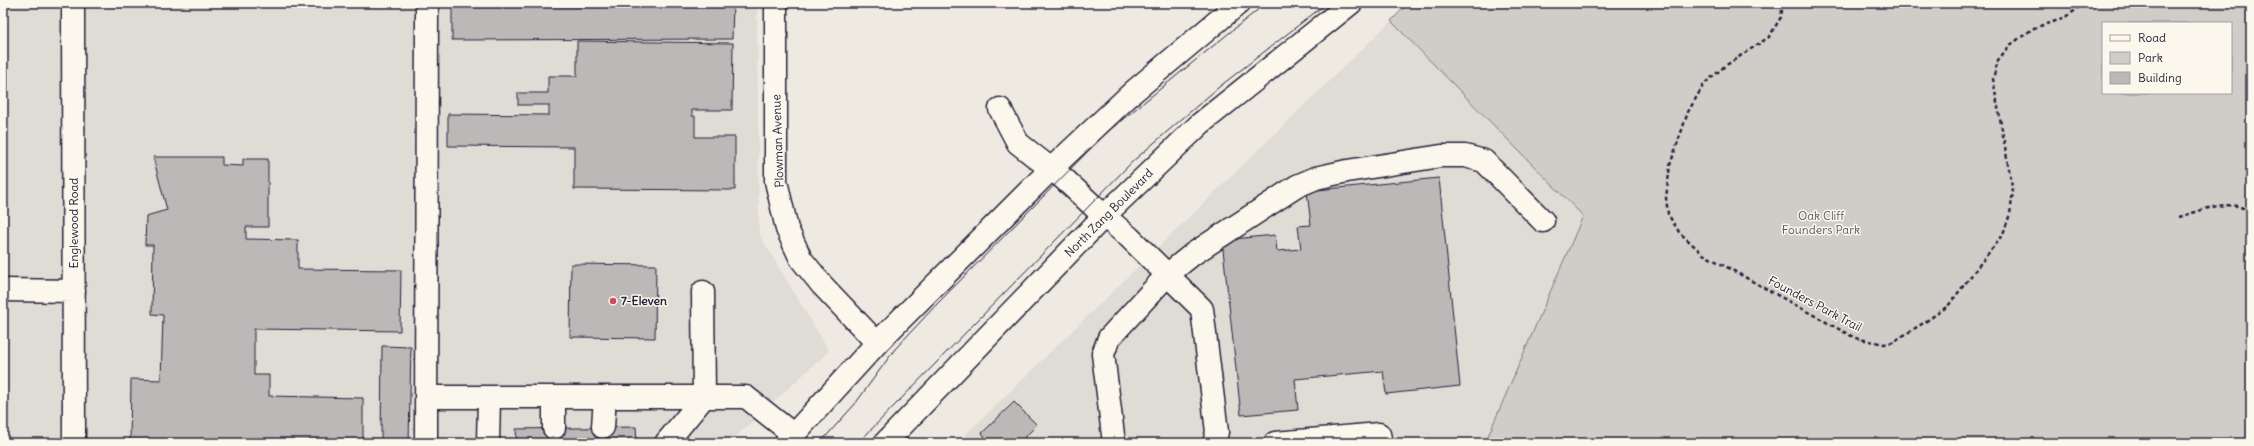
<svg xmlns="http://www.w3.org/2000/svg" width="2254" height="446" font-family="Delius,sans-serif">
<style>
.built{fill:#dfdbd5}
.green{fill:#d0cdc9;stroke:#797882;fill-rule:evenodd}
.building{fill:#bcb8b8;stroke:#22223b}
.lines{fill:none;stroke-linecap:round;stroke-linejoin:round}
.minor-tunnel{stroke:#c5c2c1;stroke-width:22;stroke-dasharray:22 11;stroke-linecap:butt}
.minor-casing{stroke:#22223b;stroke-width:25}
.major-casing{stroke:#22223b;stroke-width:25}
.path{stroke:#22223b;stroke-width:2.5;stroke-dasharray:4 3;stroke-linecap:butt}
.minor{stroke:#fbf7ec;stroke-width:22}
.major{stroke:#fbf7ec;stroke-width:22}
.tram{stroke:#22223b;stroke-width:1}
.poi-dot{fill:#d1495b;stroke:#fbf7ec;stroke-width:1.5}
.labels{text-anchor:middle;stroke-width:3;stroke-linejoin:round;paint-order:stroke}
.street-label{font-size:12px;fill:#22223b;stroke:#fbf7ec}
.park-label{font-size:12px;fill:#565566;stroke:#fbf7ec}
.poi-label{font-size:12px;font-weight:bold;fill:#22223b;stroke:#fbf7ec;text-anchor:start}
</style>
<rect width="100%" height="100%" fill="#eeeae2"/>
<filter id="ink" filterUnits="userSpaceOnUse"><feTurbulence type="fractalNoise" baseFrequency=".025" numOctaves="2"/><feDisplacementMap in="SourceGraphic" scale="8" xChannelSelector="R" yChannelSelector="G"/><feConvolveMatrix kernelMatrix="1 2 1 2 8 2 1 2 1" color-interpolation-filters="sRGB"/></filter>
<g filter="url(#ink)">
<path class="built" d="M3 3H757L759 234 829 351 729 443H3Z
M1391 21 1583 216 1485 443H957Z"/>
<path class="green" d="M1408 3H2251V443H1485L1583 216 1391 21ZM2103 23H2231V93H2103Z"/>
<path class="building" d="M452 3H733L732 39 452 40Z
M577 41 733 43 732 110H692V116H695V137H735V190L574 189V147L448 146V114L549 115V105H518V93H548V76H577Z
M153 157H222V165L243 166V159H268V227H246V239L298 240V269L401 270 400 331 254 329V375H269V396L363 398V438L381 439 382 346 411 347 409 443H130L131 379 161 380 163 315 152 314 153 245H145L146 216 167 210Z
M1439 178 1460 386 1386 394 1383 371 1295 379 1298 410 1241 415 1222 240 1275 235 1277 251 1301 249 1298 226 1311 225 1307 191Z
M571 264 656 265 655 338 570 337Z
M1014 402 1037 425 1019 443H979L985 437 982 433Z
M636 427 637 443H517L516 429Z"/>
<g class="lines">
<path class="minor-tunnel" d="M603 427 604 443
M553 443 554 428"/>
<defs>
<path id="minor" d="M73 3 74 443
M776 3V181L787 229 801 259 822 285 877 343
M1000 109 1018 143 1051 169
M1104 216 1129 237 1202 309 1217 432 1214 443
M3 290 74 291
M426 397H746L794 435
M554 397V428
M603 427 605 397
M426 443 427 3
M488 443 489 397
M666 443 704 397 703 292
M1114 443 1103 354 1109 338 1167 275 1193 254 1297 186 1316 178 1347 171 1441 156H1465L1484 161 1543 221
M1275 443 1379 434 1381 443"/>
<path id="major" d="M1051 169 1063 178 1104 216
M786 443 877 343 1051 169 1133 92 1239 3
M885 443 1104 216 1200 124 1351 3"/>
</defs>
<use href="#minor" class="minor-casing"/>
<use href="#major" class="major-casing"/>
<path class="path" d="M1783 3 1781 17 1769 37 1725 66 1704 84 1688 112 1670 165 1666 198 1668 214 1679 232 1703 254 1855 338 1884 344 1893 342 1925 322 1948 306 2003 234 2010 214 2013 192 1993 79 1998 60 2010 45 2034 28 2062 19 2076 10 2082 3
M2179 217C2202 211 2231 196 2251 213"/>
<use href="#minor" class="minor"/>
<use href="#major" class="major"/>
<path class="tram" d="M820 443 855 404 895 349 937 304 1106 133 1266 3
M858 443 1133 161 1219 87 1327 3"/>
</g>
</g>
<circle class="poi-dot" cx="613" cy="301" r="4"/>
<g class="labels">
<g class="street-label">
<text transform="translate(778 141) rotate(-92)" y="4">Plowman Avenue</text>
<text transform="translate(1109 213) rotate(-45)" y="4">North Zang Boulevard</text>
<text transform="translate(74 223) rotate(-90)" y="4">Englewood Road</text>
<text transform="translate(1815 304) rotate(28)" y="4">Founders Park Trail</text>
</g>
<g class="park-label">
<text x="1821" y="220">Oak Cliff<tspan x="1821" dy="14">Founders Park</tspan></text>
</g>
<g class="poi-label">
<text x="621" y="305">7-Eleven</text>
</g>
</g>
<rect width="2254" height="446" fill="none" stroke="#fbf7ec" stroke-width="16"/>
<rect x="8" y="8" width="2238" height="430" fill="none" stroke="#22223b" stroke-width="1.5" filter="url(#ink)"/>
<rect x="2102" y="22" width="130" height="72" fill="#fbf7ec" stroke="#a4a2a5"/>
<rect x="2110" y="35" width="20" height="6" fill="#fbf7ec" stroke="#a4a2a5"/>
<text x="2138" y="42" font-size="12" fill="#22223b">Road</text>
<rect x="2110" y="52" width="20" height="12" fill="#d0cdc9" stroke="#a4a2a5"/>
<text x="2138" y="62" font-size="12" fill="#22223b">Park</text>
<rect x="2110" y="72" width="20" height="12" fill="#bcb8b8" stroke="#a4a2a5"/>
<text x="2138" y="82" font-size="12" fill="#22223b">Building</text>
</svg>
